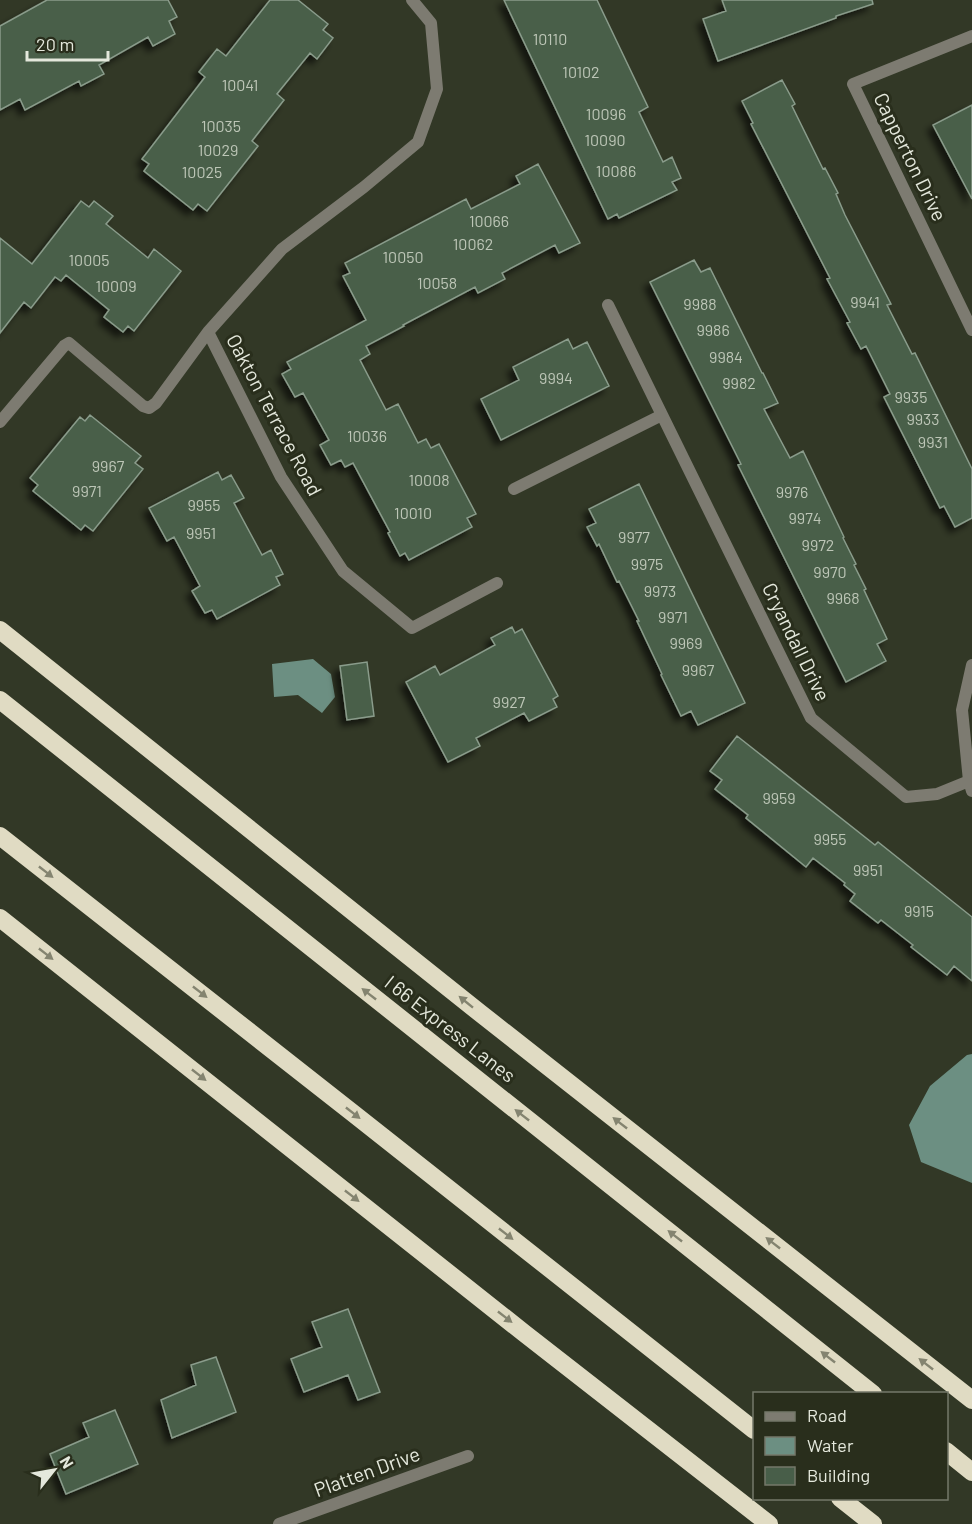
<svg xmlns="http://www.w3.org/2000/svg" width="972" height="1524" font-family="Barlow,sans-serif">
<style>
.water{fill:#6c8f82}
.building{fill:#485e49;stroke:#8a9c8b;stroke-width:1.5;filter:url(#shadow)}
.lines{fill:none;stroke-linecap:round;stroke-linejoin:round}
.street{stroke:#7d7b71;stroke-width:12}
.highway{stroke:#e0dbc3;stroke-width:18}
.oneway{fill:#848470}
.labels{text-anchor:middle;stroke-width:6;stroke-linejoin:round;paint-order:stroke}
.number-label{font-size:16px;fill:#bdc6b7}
.street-label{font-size:20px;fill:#e4e8dc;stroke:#292e1c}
</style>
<defs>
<filter id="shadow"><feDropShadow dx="-5.5" dy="5.5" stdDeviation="3" flood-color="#0009"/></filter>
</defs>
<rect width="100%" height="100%" fill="#323826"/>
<path class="water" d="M313 659 331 674 335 697 322 713 298 695 274 697 272 664Z
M972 1054V1183L921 1162 909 1125 930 1086 967 1055Z"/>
<path class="building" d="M47 0H168L177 17 169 21 175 34 153 46 148 37 99 65 104 74 81 86 79 81 25 110 20 99 0 110V26Z
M270 0H298L328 24 323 30 333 38 317 59 310 53 277 94 284 100 252 141 258 146 207 211 198 204 193 210 144 171 149 164 142 159 205 77 199 72 217 49 226 56Z
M504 0H597L648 107 639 112 663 162 672 157 681 178 672 182 677 190 619 218 617 214 608 219Z
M722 0H872L873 4 836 16V18L718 61 703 19 726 11Z
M782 80 795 104 792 106 823 169 825 168 838 193 836 194 845 215 891 304 887 305 912 354 915 353 972 469V518L955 527 944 506 940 508 884 397 890 394 866 346 861 349 847 323 850 322 827 279 830 278 751 124 753 123 742 101Z
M972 105V199L933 125Z
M538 164 580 243 559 253 555 245 502 273 505 279 478 293 475 287 403 325 404 326 366 346 370 354 360 360 386 410 398 404 418 443 426 439 431 448 439 444 476 514 467 518 472 527 409 560 405 553 400 556 388 533 390 532 353 463 345 467 341 460 331 465 320 445 329 440 303 393 295 397 282 374 291 369 287 362 366 320 343 276 350 273 345 263 466 199 471 209 520 184 516 176Z
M81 201 89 207 94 201 113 216 106 224 148 258 154 249 181 271 134 331 128 326 123 332 104 317 109 310 66 275 61 281 55 277 31 308 24 302 0 333V238L32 264Z
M694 260 701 272 710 268 762 373H763L778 403 764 409 790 458 803 451 844 537 843 538 856 564 854 565 866 589 864 590 887 639 877 644 886 661 846 682 738 465 741 464 650 282Z
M568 339 573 349 587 342 609 386 501 440 481 399 519 380 513 367Z
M90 415 141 456 135 463 143 469 93 531 85 525 81 530 33 491 38 485 30 478 80 417 85 421Z
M218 472 222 480 231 475 244 498 234 503 262 555 271 550 283 574 276 577 280 585 217 619 212 610 205 613 192 591 200 586 174 537 167 541 149 508Z
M639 484 745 703 698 725 691 711 681 716 661 675 662 674 637 621H639L619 581 617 582 599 544 597 546 587 527 596 523 589 509Z
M512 627 515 633 522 629 558 696 553 699 557 707 529 721 524 713 476 738 480 746 448 762 406 682 435 666 440 675 495 645 491 638Z
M367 662 374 716 347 720 340 666Z
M737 736 875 845 878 842 972 917V981L954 966 947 975 911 947 913 945 881 920 878 923 850 901 855 894 844 885 845 883 813 858 806 867 746 818 748 815 715 789 722 780 710 771Z
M348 1309 380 1392 358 1400 348 1375 304 1392 291 1359 322 1347 312 1322Z
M216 1357 236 1412 172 1438 161 1400 196 1385 191 1365Z
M115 1410 138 1464 66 1494 50 1454 89 1437 83 1423Z"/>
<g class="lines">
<path class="street" d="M412 0 431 23 437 89 418 142 364 187 282 249 208 332 281 477 343 571 412 628 497 583
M972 36 853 84 972 330
M608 305 811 718 906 797 937 794 969 781
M0 422 64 346 69 343 143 406 149 408 156 403 208 332
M514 489 662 415
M972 665 962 710 969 781 972 791
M279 1524 468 1456"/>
<path class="highway" d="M0 630 480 1013 972 1400
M0 700 873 1394
M0 836 354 1114 754 1430
M0 918 524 1333 769 1524
M946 1451 972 1472
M840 1498 873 1524"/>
</g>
<defs><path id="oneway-solid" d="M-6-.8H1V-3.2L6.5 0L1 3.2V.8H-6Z" transform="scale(1.5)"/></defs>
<g class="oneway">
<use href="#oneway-solid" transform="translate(46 872) rotate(38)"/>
<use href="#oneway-solid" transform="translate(46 954) rotate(38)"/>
<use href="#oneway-solid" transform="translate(200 992) rotate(38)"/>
<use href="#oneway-solid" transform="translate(369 994) rotate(-142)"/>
<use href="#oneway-solid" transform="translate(466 1002) rotate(-141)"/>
<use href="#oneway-solid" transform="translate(199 1075) rotate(38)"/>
<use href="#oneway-solid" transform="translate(353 1113) rotate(38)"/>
<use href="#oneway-solid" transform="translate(522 1115) rotate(-142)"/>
<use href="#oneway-solid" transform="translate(620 1123) rotate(-142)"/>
<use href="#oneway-solid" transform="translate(352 1196) rotate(38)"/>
<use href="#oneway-solid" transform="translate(506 1234) rotate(38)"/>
<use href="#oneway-solid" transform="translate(675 1236) rotate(-142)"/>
<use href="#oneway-solid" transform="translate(773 1243) rotate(-142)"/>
<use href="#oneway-solid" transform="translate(505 1317) rotate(38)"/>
<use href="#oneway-solid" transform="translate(828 1357) rotate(-142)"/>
<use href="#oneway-solid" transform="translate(926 1364) rotate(-142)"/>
</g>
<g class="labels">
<g class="number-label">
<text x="550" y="45">10110</text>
<text x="581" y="78">10102</text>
<text x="240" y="91">10041</text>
<text x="606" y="120">10096</text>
<text x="221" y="132">10035</text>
<text x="605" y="146">10090</text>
<text x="218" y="156">10029</text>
<text x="616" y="177">10086</text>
<text x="202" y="178">10025</text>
<text x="489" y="227">10066</text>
<text x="473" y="250">10062</text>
<text x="403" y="263">10050</text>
<text x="89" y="266">10005</text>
<text x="437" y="289">10058</text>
<text x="116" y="292">10009</text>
<text x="865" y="308">9941</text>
<text x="700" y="310">9988</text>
<text x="713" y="336">9986</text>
<text x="726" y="363">9984</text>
<text x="556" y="384">9994</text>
<text x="739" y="389">9982</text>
<text x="911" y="403">9935</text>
<text x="923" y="425">9933</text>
<text x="367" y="442">10036</text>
<text x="933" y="448">9931</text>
<text x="108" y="472">9967</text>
<text x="429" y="486">10008</text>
<text x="87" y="497">9971</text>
<text x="792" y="498">9976</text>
<text x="204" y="511">9955</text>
<text x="413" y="519">10010</text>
<text x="805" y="524">9974</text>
<text x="201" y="539">9951</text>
<text x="634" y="543">9977</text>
<text x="818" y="551">9972</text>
<text x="647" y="570">9975</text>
<text x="830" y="578">9970</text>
<text x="660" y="597">9973</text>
<text x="843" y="604">9968</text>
<text x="673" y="623">9971</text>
<text x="686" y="649">9969</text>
<text x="698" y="676">9967</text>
<text x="509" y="708">9927</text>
<text x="779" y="804">9959</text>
<text x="830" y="845">9955</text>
<text x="868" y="876">9951</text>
<text x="919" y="917">9915</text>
</g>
<g class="street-label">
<text transform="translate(910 157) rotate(64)" y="7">Capperton Drive</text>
<text transform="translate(274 415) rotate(62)" y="7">Oakton Terrace Road</text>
<text transform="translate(796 642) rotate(64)" y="7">Cryandall Drive</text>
<text transform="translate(450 1029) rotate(38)" y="7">I 66 Express Lanes</text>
<text transform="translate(367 1472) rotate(-20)" y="7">Platten Drive</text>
</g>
</g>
<rect x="753" y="1392" width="195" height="108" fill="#292e1c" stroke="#747869" stroke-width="1.5"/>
<rect x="765" y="1412" width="30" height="9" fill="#7d7b71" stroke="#747869" stroke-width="1.5"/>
<text x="807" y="1422" font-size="18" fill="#e4e8dc">Road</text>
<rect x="765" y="1437" width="30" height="18" fill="#6c8f82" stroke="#747869" stroke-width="1.5"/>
<text x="807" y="1452" font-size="18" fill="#e4e8dc">Water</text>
<rect x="765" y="1467" width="30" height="18" fill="#485e49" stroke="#747869" stroke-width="1.5"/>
<text x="807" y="1482" font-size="18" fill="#e4e8dc">Building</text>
<g transform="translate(54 1470) rotate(59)" stroke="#292e1c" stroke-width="4.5" paint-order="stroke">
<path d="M0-4.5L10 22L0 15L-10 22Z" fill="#e4e8dc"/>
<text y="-9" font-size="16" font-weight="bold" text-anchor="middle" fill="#e4e8dc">N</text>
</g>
<path d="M27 51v9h81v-9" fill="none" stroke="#e4e8dc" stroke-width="3"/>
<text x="36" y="51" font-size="18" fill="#e4e8dc" stroke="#292e1c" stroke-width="4.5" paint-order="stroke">20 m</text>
</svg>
